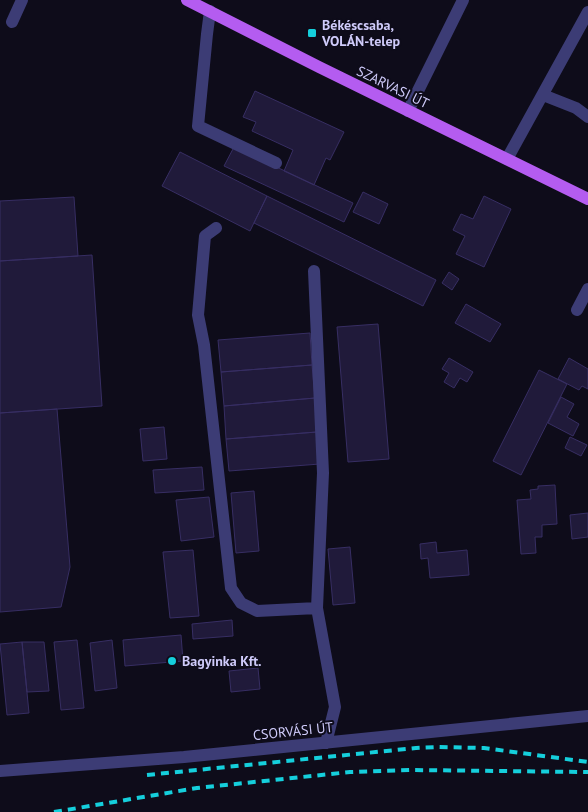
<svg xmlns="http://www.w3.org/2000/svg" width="588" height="812" font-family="'PT Sans',sans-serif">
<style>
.building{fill:#201a3a;stroke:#372e63}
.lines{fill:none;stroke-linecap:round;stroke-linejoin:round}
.minor{stroke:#3c3c75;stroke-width:12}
.major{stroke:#b45cf0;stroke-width:12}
.rail{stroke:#15cfdc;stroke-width:4;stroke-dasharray:8 6;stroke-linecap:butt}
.poi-dot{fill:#15cfdc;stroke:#0e0c1a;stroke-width:2}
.labels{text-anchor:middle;stroke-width:4;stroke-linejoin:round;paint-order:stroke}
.poi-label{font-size:14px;font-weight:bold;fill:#cfcbfa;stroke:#0e0c1a;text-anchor:start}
.street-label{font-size:14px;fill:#cfcbfa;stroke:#0e0c1a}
</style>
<rect width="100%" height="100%" fill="#0e0c1a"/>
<path class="building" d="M255 91 344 132 330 160 326 158 314 185 284 171 293 150 252 131 256 122 243 117Z
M234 147 353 203 344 222 224 166Z
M180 152 267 196 250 231 162 186Z
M363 192 388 204 379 224 353 212Z
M267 196 436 280 423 306 254 223Z
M484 196 511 209 484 267 456 254 465 236 453 230 461 214 473 219Z
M74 197 78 256 0 261V201Z
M92 255 102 406 0 413V261Z
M449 272 459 279 452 290 442 283Z
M466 304 501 324 490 342 455 323Z
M378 324 389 459 348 462 337 327Z
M310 333 312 365 221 372 218 340Z
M449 358 473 372 467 382 460 378 454 388 444 382 449 373 442 369Z
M569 358 588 369V389L582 386 579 390 558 379Z
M312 365 315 398 224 406 221 372Z
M539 370 567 384 521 475 493 461Z
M561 397 574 404 567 417 579 424 573 436 548 423Z
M315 398 317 432 226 439 224 406Z
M57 409 70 567 61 607 0 612V413Z
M164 427 167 459 143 461 140 429Z
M317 432 320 464 229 471 226 439Z
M570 437 587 445 581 456 565 448Z
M202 467 204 490 155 493 153 470Z
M555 485 557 524 542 525V537H535L536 553 521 554 517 500 531 499 530 490 538 489V486Z
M254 491 259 551 236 553 231 493Z
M209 497 214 537 181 541 176 500Z
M588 513V537L572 539 570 515Z
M436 542 437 553 467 550 469 575 430 578 428 558 421 559 420 544Z
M350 547 355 603 333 605 328 549Z
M193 550 199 616 170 618 163 552Z
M232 620 233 636 193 639 192 624Z
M181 635 183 661 125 666 123 640Z
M77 640 84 708 61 710 54 642Z
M112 640 117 688 95 691 90 643Z
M22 642 29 713 7 715 0 644Z
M22 642H44L49 691 27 692Z
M258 668 260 689 231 692 229 671Z"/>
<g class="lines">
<path class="minor" d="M210 11 207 34 198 126 276 163
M12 22 22 0
M543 95 576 108 588 117
M408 111 463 0
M507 159 588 12
M216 228 205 236 198 315 204 345 231 588 241 603 257 611 317 608
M314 271 323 473 317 608 335 707 326 743
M577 310 588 289
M0 771 184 757 588 716"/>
<path class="major" d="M187 0 319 67 588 199"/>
<path class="rail" d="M147 775 416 748 438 747 484 748 588 762
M54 812 197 788 350 772 411 770 588 772"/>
</g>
<g class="poi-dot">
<rect x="307" y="28" width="10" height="10" rx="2.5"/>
<circle cx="172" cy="661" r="5"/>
</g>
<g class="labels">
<g class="poi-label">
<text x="322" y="30">Békéscsaba,<tspan x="322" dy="16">VOLÁN-telep</tspan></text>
<text x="182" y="666">Bagyinka Kft.</text>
</g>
<g class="street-label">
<text transform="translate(393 87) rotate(26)" y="5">SZARVASI ÚT</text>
<text transform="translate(293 731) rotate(-6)" y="5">CSORVÁSI ÚT</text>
</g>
</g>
</svg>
